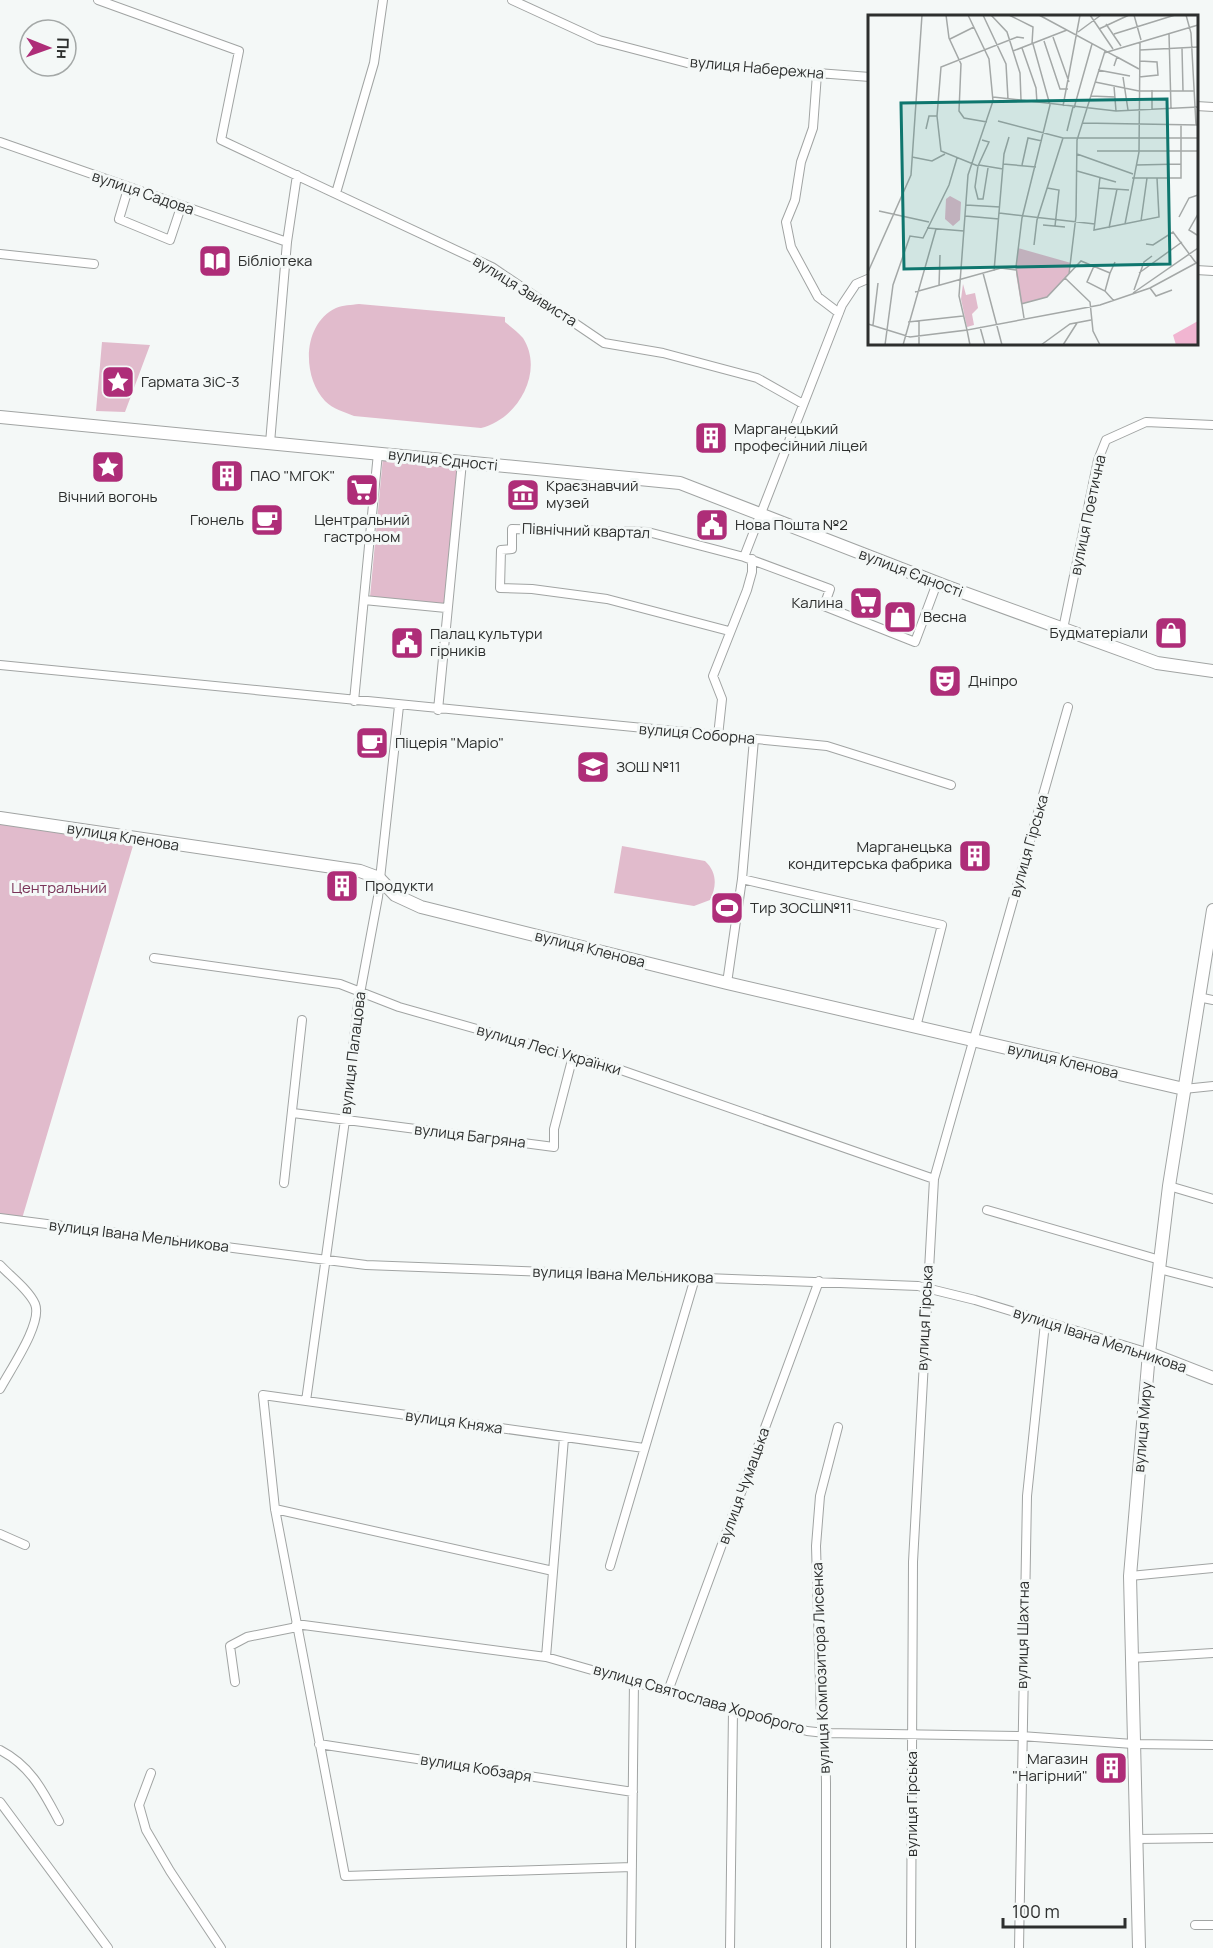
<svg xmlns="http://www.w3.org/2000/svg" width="1213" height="1948" font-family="Manrope,sans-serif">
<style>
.green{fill:#e1bbcc}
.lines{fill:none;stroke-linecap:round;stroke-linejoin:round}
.street-casing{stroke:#a1a4a3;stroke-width:10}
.secondary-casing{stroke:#a1a4a3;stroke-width:14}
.street{stroke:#fff;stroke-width:8}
.secondary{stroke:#fff;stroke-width:12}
.labels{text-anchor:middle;stroke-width:6;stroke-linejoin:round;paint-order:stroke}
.street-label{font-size:15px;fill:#2d2f2e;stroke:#f4f8f7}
.poi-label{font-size:15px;fill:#2d2f2e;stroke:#f4f8f7;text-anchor:start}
.park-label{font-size:15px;fill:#793358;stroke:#f4f8f7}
.inset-road{fill:none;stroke:#a4a8a7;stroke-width:1.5}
.view{fill:#0f766e;fill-opacity:0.15;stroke:#0f766e;stroke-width:3}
.inset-edge{fill:none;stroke:#2d2f2e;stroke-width:3}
</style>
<rect width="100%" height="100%" fill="#f4f8f7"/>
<path class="green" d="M359 304 505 317V322C511 327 518 332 523 338 545 372 517 420 481 428L354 416C344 412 333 409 325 401 302 377 302 324 336 308 343 305 351 305 359 304Z
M102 342 150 345 125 412 96 411Z
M383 457 458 466 444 605 370 597Z
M0 818 135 839 21 1222 0 1218Z
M622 846 705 861C717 872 717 886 710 900L694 906 614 893Z"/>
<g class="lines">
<defs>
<path id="street" d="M98 0 239 51 221 140 492 267 604 343 663 353 757 378 803 404
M512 0 599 40 687 63 870 77
M817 74 813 128 801 162 795 200 786 222 791 247 818 297 839 313
M1196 106 1213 107
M0 142 287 242
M128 189 119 219 170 240 181 207
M336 193 374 63 383 0
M0 254 94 264
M1196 270 1213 271
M870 278 856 284 842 305 744 557 830 589 824 606 915 642 937 583
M270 443 287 242 297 175
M364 600 446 608
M1063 629 1098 460 1106 440 1146 422 1213 425
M729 631 607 599 532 589 500 588 501 550 512 549V529L648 532 744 557
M0 665 827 746 951 785
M354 701 378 453
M438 710 462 462
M718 736 722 699 713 676 747 590 752 572V559
M742 879 942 925 916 1027
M154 958 340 984 399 1007 618 1069 934 1179
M727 983 742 879 754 739
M1198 997 1213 1000
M1184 1089 1213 1086
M293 1113 554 1147V1129L573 1056
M284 1183 302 1020
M1169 1186 1213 1199
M987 1210 1160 1260
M0 1218 366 1265 918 1286 975 1300 1149 1353
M0 1265C10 1276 29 1290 35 1304 43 1323 10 1370 0 1389
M1159 1269 1213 1283
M306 1401 345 1120 358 1004 378 897 399 706
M275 1509 553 1571
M0 1534 25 1545
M610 1566 695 1278
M1130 1576 1213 1568
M296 1624 546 1657 807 1731 825 1733 1021 1736 1133 1744 1213 1745
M546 1657 564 1438
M1131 1658 1213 1653
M235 1682 230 1646 247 1637 297 1627
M668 1691 819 1281
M319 1744 633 1792
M0 1750C31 1766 43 1791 59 1821
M151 1773 139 1805 146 1830 170 1871 221 1948
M0 1802 108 1948
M1136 1839 1213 1838
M632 1867 345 1876 275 1509 263 1395 644 1448
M1195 1925H1213
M631 1948 634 1680
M730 1948 733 1710
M826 1948V1783L825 1733 821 1718 816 1546 820 1496 838 1427
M911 1948 913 1562 934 1179 1068 707
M1019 1948 1027 1496 1045 1323"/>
<path id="secondary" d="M0 417 680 483 948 587 1157 663 1213 671
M0 818 360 871 379 878 395 895 421 907 727 983 1184 1089
M1149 1353 1213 1378
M1139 1948 1130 1576 1149 1353 1169 1186 1213 910"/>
</defs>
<use href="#street" class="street-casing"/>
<use href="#secondary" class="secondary-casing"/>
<use href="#street" class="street"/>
<use href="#secondary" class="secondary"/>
</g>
<defs>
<symbol id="library-square" viewBox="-11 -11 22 22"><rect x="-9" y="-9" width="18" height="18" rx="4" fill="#ae2d78" stroke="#f4f8f7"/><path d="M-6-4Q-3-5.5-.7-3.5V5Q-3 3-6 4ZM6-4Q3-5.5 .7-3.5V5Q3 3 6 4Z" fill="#fff"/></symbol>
<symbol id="sight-square" viewBox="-11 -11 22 22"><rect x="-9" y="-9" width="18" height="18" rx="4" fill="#ae2d78" stroke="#f4f8f7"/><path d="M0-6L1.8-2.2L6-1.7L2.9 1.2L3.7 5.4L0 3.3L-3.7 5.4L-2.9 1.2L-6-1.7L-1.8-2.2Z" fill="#fff"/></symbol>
<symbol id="building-square" viewBox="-11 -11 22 22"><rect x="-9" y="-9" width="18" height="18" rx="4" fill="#ae2d78" stroke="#f4f8f7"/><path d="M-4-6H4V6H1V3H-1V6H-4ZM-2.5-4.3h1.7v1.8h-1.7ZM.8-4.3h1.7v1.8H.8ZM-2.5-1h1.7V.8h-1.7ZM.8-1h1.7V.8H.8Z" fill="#fff"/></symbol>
<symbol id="supermarket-square" viewBox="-11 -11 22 22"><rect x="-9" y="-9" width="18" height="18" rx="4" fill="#ae2d78" stroke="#f4f8f7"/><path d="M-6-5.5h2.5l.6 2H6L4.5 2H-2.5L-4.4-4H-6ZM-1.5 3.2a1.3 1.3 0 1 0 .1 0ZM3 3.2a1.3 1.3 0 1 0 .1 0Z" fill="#fff"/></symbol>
<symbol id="museum-square" viewBox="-11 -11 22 22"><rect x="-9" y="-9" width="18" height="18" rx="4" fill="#ae2d78" stroke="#f4f8f7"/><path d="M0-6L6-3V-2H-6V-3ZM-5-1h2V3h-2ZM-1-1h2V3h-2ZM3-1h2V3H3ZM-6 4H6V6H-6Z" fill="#fff"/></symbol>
<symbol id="cafe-square" viewBox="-11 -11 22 22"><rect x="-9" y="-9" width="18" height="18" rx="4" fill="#ae2d78" stroke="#f4f8f7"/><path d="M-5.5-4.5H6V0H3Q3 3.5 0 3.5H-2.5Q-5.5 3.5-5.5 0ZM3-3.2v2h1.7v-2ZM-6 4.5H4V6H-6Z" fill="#fff"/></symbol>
<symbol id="civic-square" viewBox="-11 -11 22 22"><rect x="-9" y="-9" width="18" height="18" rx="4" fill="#ae2d78" stroke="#f4f8f7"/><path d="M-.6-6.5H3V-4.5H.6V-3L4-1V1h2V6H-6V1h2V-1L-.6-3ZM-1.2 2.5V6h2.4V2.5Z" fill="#fff"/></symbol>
<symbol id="shop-square" viewBox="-11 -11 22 22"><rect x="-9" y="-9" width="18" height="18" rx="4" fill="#ae2d78" stroke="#f4f8f7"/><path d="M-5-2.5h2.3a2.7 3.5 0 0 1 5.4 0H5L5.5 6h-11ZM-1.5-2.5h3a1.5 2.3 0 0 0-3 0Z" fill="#fff"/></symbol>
<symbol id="theatre-square" viewBox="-11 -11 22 22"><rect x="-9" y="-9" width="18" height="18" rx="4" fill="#ae2d78" stroke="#f4f8f7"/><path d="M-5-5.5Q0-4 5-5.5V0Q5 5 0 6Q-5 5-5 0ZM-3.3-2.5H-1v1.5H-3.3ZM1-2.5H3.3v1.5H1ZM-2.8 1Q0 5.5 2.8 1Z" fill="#fff"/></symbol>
<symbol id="school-square" viewBox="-11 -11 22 22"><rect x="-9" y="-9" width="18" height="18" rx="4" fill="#ae2d78" stroke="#f4f8f7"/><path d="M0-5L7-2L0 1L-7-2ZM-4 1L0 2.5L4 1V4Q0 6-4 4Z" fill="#fff"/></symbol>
<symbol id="stadium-square" viewBox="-11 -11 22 22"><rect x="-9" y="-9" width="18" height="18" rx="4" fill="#ae2d78" stroke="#f4f8f7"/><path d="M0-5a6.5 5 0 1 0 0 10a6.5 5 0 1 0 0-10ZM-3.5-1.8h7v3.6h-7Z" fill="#fff"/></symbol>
</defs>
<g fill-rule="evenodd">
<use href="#library-square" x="196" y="242" width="38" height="38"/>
<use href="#sight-square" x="99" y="363" width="38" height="38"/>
<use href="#building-square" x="692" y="419" width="38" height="38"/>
<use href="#sight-square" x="89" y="448" width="38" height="38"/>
<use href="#building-square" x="208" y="457" width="38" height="38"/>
<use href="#supermarket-square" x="343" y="471" width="38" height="38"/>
<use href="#museum-square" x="504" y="476" width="38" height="38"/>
<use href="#cafe-square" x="248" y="501" width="38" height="38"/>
<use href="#civic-square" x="693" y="506" width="38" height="38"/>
<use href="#supermarket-square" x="847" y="584" width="38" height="38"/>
<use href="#shop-square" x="881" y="598" width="38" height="38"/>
<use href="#shop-square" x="1152" y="614" width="38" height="38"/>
<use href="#civic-square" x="388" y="624" width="38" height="38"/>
<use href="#theatre-square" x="926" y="662" width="38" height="38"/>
<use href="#cafe-square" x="353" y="724" width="38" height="38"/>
<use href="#school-square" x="574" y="748" width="38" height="38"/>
<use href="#building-square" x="956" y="837" width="38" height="38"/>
<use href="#building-square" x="323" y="867" width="38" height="38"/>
<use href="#stadium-square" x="708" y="889" width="38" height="38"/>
<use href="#building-square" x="1092" y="1749" width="38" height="38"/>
</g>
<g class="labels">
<g class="street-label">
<text transform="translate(757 68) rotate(5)" y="5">вулиця Набережна</text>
<text transform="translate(143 193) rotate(19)" y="5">вулиця Садова</text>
<text transform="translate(525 291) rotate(32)" y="5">вулиця Звивиста</text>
<text transform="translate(443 460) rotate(6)" y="5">вулиця Єдності</text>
<text transform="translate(1088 515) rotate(-78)" y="5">вулиця Поетична</text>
<text transform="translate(586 531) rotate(2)" y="5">Північний квартал</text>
<text transform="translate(911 573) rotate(21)" y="5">вулиця Єдності</text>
<text transform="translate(697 734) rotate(5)" y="5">вулиця Соборна</text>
<text transform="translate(123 837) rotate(9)" y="5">вулиця Кленова</text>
<text transform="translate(1029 846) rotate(-74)" y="5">вулиця Гірська</text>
<text transform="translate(590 949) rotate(14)" y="5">вулиця Кленова</text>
<text transform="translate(549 1050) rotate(16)" y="5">вулиця Лесі Українки</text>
<text transform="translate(353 1053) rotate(-83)" y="5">вулиця Палацова</text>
<text transform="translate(1063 1061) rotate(13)" y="5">вулиця Кленова</text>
<text transform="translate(470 1136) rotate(7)" y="5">вулиця Багряна</text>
<text transform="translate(139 1236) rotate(7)" y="5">вулиця Івана Мельникова</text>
<text transform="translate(623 1275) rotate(2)" y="5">вулиця Івана Мельникова</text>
<text transform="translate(925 1318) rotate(-87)" y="5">вулиця Гірська</text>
<text transform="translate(1100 1340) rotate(18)" y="5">вулиця Івана Мельникова</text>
<text transform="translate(454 1422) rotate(8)" y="5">вулиця Княжа</text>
<text transform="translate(1143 1427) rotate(-85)" y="5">вулиця Миру</text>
<text transform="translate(744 1486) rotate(-70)" y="5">вулиця Чумацька</text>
<text transform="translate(1023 1635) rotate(-89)" y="5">вулиця Шахтна</text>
<text transform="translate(821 1668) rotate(-92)" y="5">вулиця Композитора Лисенка</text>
<text transform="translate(699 1699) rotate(16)" y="5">вулиця Святослава Хороброго</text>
<text transform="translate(476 1768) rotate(9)" y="5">вулиця Кобзаря</text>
<text transform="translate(912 1804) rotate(-90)" y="5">вулиця Гірська</text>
</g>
<g class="poi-label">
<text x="238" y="266">Бібліотека</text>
<text x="141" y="387">Гармата ЗіС-3</text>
<text x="734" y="434">Марганецький<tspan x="734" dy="17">професійний ліцей</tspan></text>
<text x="250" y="481">ПАО "МГОК"</text>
<text x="546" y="491">Краєзнавчий<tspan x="546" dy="17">музей</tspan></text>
<text x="108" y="502" text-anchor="middle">Вічний вогонь</text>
<text x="244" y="525" text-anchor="end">Гюнель</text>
<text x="362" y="525" text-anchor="middle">Центральний<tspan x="362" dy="17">гастроном</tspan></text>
<text x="735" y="530">Нова Пошта №2</text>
<text x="843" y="608" text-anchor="end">Калина</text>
<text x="923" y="622">Весна</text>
<text x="1148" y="638" text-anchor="end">Будматеріали</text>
<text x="430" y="639">Палац культури<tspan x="430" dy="17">гірників</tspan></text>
<text x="968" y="686">Дніпро</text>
<text x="395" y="748">Піцерія "Маріо"</text>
<text x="616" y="772">ЗОШ №11</text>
<text x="952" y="852" text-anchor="end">Марганецька<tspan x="952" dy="17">кондитерська фабрика</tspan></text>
<text x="365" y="891">Продукти</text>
<text x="750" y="913">Тир ЗОСШ№11</text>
<text x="1088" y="1764" text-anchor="end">Магазин<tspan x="1088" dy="17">"Нагірний"</tspan></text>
</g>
<g class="park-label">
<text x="59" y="893">Центральний</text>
</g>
</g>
<g transform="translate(868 15)">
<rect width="330" height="330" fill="#f4f8f7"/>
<path d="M82 181 93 187 92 205 85 211 77 204 78 184ZM150 233 203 248 201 259 179 282 153 289 148 259ZM95 269 98 280 107 278 110 293 104 299 106 310 99 312 93 284Z" fill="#e1bbcc"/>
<path d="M330 306V330H308L305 320Z" fill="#f1b5d1"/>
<path class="inset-road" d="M78 0 81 23 93 49 91 96 96 103 119 107M115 0 138 49 140 84M123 0 139 17 152 58 153 85M141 0 165 12 164 29M171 0 249 42 246 51M222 0 245 34M266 0 273 25M318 0 323 18 328 110M238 9 253 31M231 14 261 0M210 17 233 0M246 19 307 0M301 19 303 93M185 22 201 67M82 24 106 12M176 26 192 74H200M154 33 168 73 169 88M314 33 315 76M272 35 330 32M145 36 199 15M236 38 330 10M249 42 271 54M230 55 262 61M255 62 260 95M271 62 290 60 289 47 272 46M227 67 271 76H326M246 71 248 96M284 75V94M223 81 247 82M125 82 248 96 330 92M195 91 212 0M206 93 224 29M130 106 195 123H330M214 108 330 110M58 114 61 101H69M199 116 205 92M114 125 121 127 110 151 73 136 69 101 73 52 149 22 156 23M229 136H330M209 139 265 159M44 142 64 146 77 139M135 149 168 152M111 150 135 154M154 150 160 123 174 126M268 150 313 149M110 151 107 172 110 184H115L120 153M209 156 248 167M232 162 226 215 291 202 289 163M264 163H313V110M179 173 191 175 187 211M231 173 261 175M98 190 132 192M11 196 61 207M131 198 227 209M97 201 131 204M311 202 321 183 330 180M273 206 279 163M257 209 271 137 272 28M175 210 197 212M59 213 96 216M241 213 249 174M329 220 321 215 330 199M278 229 285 230 305 217 328 248M166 230 169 205 195 123M226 251 219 267 237 276 246 286M126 256 136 139 141 122M0 257 43 160 54 0M115 258 134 330M271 258 314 227M201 259 208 201 209 125 237 36M197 263 222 287 225 316 232 330M71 271 72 240M282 273 288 281 304 275M266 275 276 247 284 241M237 276 242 258M47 277 133 253 148 255M265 278 330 233M153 289 179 282 213 246 242 258 247 247M156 303 148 252 154 203 182 90 165 29M51 306V330M40 307 95 301M0 309 42 322 99 315 91 281 100 160 125 86 121 44 100 0M5 310 10 268M112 312 117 330M17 330 25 270 42 221 55 223 81 170 89 143M35 330 68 214M102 330 99 315 232 290 282 273 330 247M173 330 202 309 223 305M195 330 209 308"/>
<path class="view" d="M299 84 302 249 36 254 33 88Z"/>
<rect width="330" height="330" class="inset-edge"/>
</g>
<g transform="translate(48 48) rotate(91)"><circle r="28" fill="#f4f8f7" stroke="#a4a8a7" stroke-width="1.5"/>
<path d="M0-4.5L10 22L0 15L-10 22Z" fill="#ae2d78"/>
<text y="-9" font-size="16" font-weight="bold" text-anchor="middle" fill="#2d2f2e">Пн</text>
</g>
<path d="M1003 1918v9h122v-9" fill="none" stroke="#2d2f2e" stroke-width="3"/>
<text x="1012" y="1918" font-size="18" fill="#2d2f2e" stroke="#f4f8f7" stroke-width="4.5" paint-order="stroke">100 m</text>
</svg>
